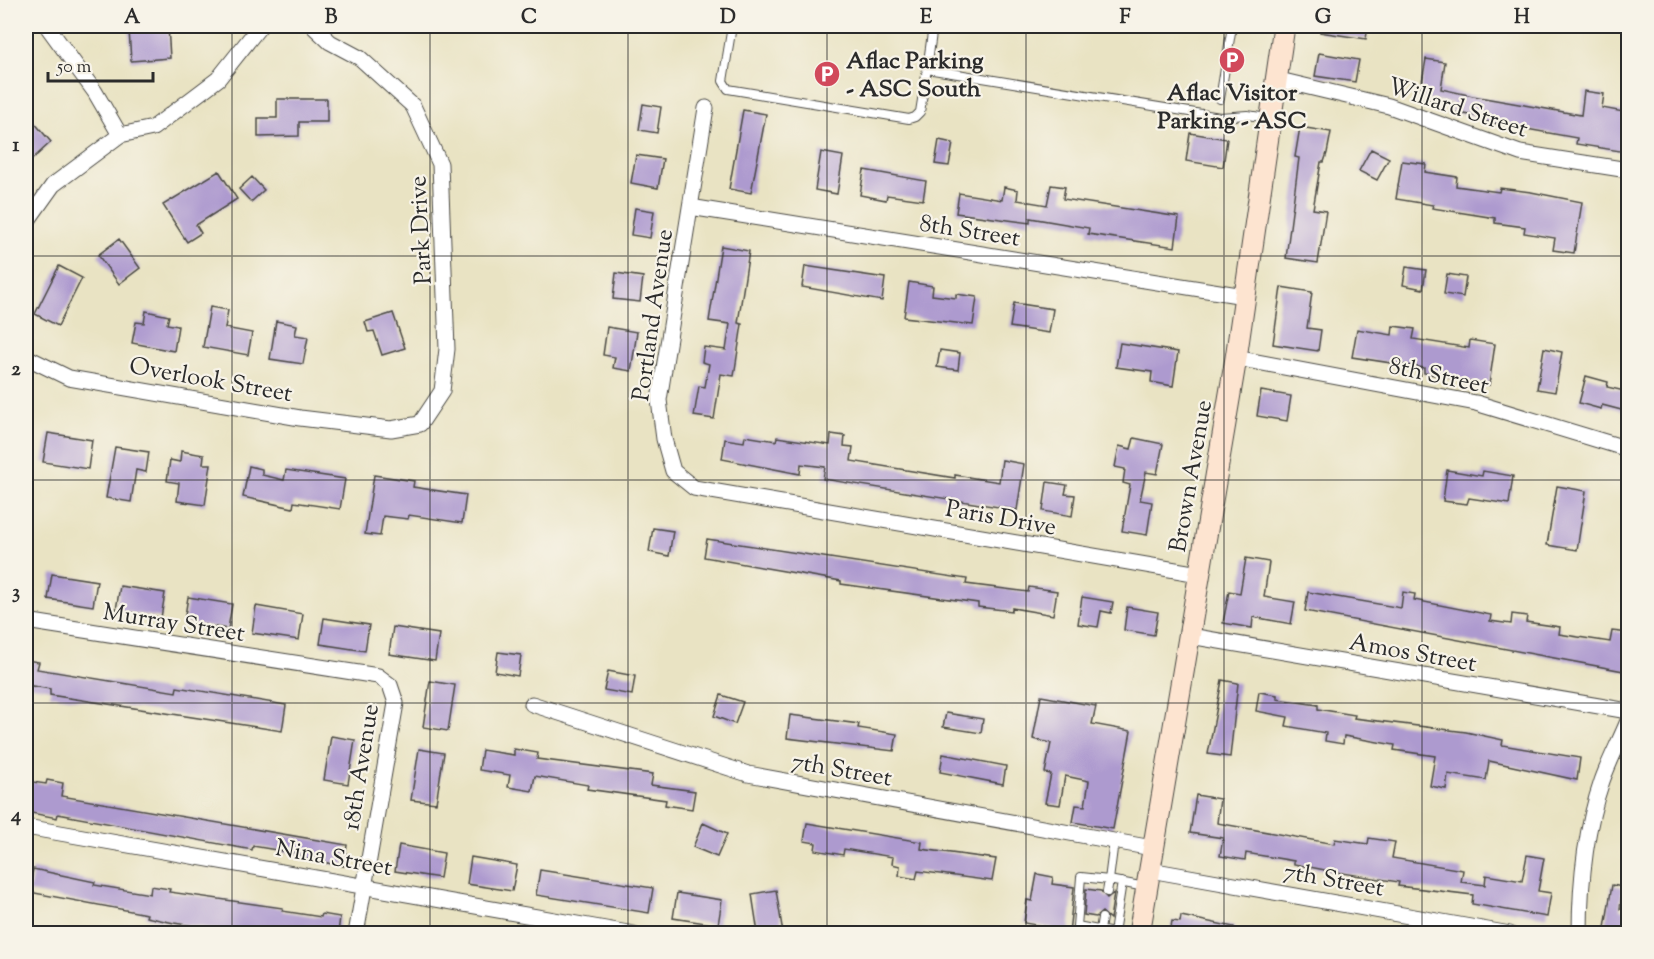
<svg xmlns="http://www.w3.org/2000/svg" width="1654" height="959" font-family="'Sorts Mill Goudy',serif">
<style>
.building{fill:#ad9acf}
.lines{fill:none;stroke-linecap:round;stroke-linejoin:round}
.lane-casing{stroke:#484742;stroke-width:10}
.street-casing{stroke:#484742;stroke-width:17}
.secondary-casing{stroke:#484742;stroke-width:23}
.lane{stroke:#fff;stroke-width:8}
.street{stroke:#fff;stroke-width:15}
.secondary{stroke:#fde4d0;stroke-width:21}
.grid{fill:none;stroke:#2b2b2b;stroke-width:1.5;stroke-opacity:0.55}
.labels{text-anchor:middle;stroke-width:4.5;stroke-linejoin:round;paint-order:stroke}
.poi-label{font-size:24px;font-weight:bold;fill:#2b2b2b;stroke:#f7f3e8;text-anchor:start}
.street-label{font-size:24px;fill:#2b2b2b;stroke:#f7f3e8}
.neatline{fill:none;stroke:#2b2b2b;stroke-width:2}
.grid-label{font-size:20px;text-anchor:middle;font-weight:bold;fill:#2b2b2b}
</style>
<rect width="100%" height="100%" fill="#f7f3e8"/>
<filter id="ink" filterUnits="userSpaceOnUse"><feTurbulence type="fractalNoise" baseFrequency=".0167" numOctaves="2"/><feDisplacementMap in="SourceGraphic" scale="12" xChannelSelector="R" yChannelSelector="G"/><feConvolveMatrix kernelMatrix="1 2 1 2 8 2 1 2 1" color-interpolation-filters="sRGB"/></filter>
<filter id="wash" filterUnits="userSpaceOnUse"><feTurbulence type="fractalNoise" baseFrequency=".008" numOctaves="4" result="noise"/><feDisplacementMap in="SourceGraphic" scale="24" xChannelSelector="R" yChannelSelector="G"/><feGaussianBlur stdDeviation="1.35" result="paint"/><feColorMatrix in="noise" values="0 0 0 0 0 0 0 0 0 0 0 0 0 0 0 0 0 1.4 0 .05"/><feComposite in="paint" operator="in"/></filter>
<g filter="url(#wash)">
<rect width="100%" height="100%" fill="#e9e3c3"/>
<g id="blocks">
<path class="building" d="M155 26H168L170 58 131 61 129 30 155 28Z
M1320 26H1368L1366 39 1320 32Z
M1319 53 1359 60 1355 82 1315 76Z
M1426 59 1445 62 1441 89 1473 96 1581 115 1584 91 1604 94 1602 108 1629 113 1626 152 1576 144 1577 138 1482 121 1483 117 1451 112 1452 103 1419 98Z
M277 99H327V122H299V136L258 137V118H277Z
M643 104 661 107 657 133 639 130Z
M743 110 766 114 751 193 729 189Z
M26 113 51 142 26 165Z
M1300 127 1331 132 1327 153 1324 162H1321L1313 209 1326 211 1318 263 1286 258 1299 158 1295 157Z
M1190 133 1227 139 1223 167 1186 161Z
M939 140 953 143 949 166 935 164Z
M1371 149 1389 158 1377 180 1359 171Z
M821 152 843 156 837 194 815 190Z
M636 155 663 159 658 188 631 183Z
M1402 161 1426 164 1425 172 1457 177 1456 186 1499 192 1500 188 1531 192 1582 202 1574 253 1553 250 1555 238 1524 233 1525 227 1495 223V218L1432 208 1433 205 1396 199Z
M864 170 926 181 923 200 887 195 886 200 860 195Z
M219 171 237 199 196 225 201 233 187 242 163 205Z
M252 177 264 190 251 202 239 189Z
M1051 185 1065 187 1063 199 1179 217 1175 247 1088 234 1089 228 1030 218V223L956 213 959 193 1002 200 1004 187 1018 190 1017 200 1047 205Z
M635 208 654 211 650 238 631 235Z
M119 239 140 268 119 284 98 255Z
M721 246 749 251 738 323 742 324 734 376 721 374 714 419 694 416 699 386 705 387 709 364 702 362 704 347 726 350 730 324 709 321Z
M59 266 82 278 58 326 35 314Z
M805 266 885 278 882 301 802 287Z
M1406 267 1426 270 1423 289 1403 285Z
M616 273 643 277 640 302 613 299Z
M1447 274 1466 277 1463 297 1444 294Z
M909 282 933 286 932 295 956 298V294L977 297 973 325 904 317Z
M1281 287 1312 292 1307 328 1321 330 1318 351 1273 344Z
M1014 303 1053 309 1049 333 1010 327Z
M210 307 228 310 225 328 252 333 248 355 203 347Z
M146 311 169 316 167 324 178 326 174 351 132 343 136 322 144 323Z
M393 313 405 348 382 355 374 331 368 332 365 322Z
M276 321 297 325 295 335 308 337 303 364 270 359Z
M1393 326 1415 329 1413 339 1469 348 1470 340 1495 344 1489 385 1424 373V368L1352 357 1357 329 1392 335Z
M607 327 637 332 631 371 613 368 615 357 603 355Z
M1120 343 1178 352 1173 386 1151 382 1152 372 1116 367Z
M1544 348 1562 352 1555 392 1537 389Z
M940 350 960 353 958 370 937 367Z
M1586 376 1608 382 1607 387 1629 392V412L1602 405 1601 409 1579 403Z
M1261 391 1291 396 1287 421 1257 416Z
M48 433 92 440 88 469 43 462Z
M831 434 845 436 844 446 853 447 851 461 955 478V475L999 482 1002 460 1024 464 1017 510 823 479 825 467 801 464 800 474 722 459 725 439 744 442 745 436 776 441 777 437 830 445Z
M1134 438 1163 444 1157 474 1146 472 1140 500 1152 502 1147 535 1122 531 1130 485 1123 483 1125 469 1115 467 1119 446 1131 449Z
M115 447 149 452 146 472 136 470 131 502 106 498Z
M181 451 204 455 203 464H211L205 505 177 501 179 483 167 481 170 460 180 462Z
M249 466 262 469V475L284 480 286 470 345 479 340 509 294 502 293 508 243 497Z
M1447 470 1482 476 1483 471 1513 476 1509 504 1469 498 1467 504 1443 501Z
M374 475 414 481 413 487 466 495 462 523 409 515 408 519 383 516 380 536 365 534Z
M1047 482 1067 485 1065 494 1075 495 1072 516 1043 511Z
M1557 486 1586 491 1577 550 1547 545Z
M653 528 673 531 669 556 649 552Z
M707 539 967 579 966 584 1028 592 1029 587 1057 591 1053 615 1012 608V611L978 607V603L841 584V581L704 557Z
M1246 558 1269 562 1264 597 1295 602 1291 624 1253 617 1252 628 1223 623 1229 591 1240 593Z
M52 574 97 581 93 606 48 599Z
M120 586 165 593 161 618 116 610Z
M1308 592 1401 608 1403 592 1415 594 1414 600 1491 615 1490 621 1511 624 1512 614 1527 616 1526 622 1560 627 1559 634 1610 642 1612 631 1629 633V672L1305 611Z
M188 597 232 604 228 629 184 622Z
M1082 597 1113 602 1111 613 1101 611 1098 627 1078 624Z
M256 606 303 614 299 640 252 633Z
M1127 607 1158 612 1154 635 1124 630Z
M324 618 369 625 365 651 320 644Z
M393 627 439 634 435 661 389 654Z
M498 652 521 655 518 676 495 672Z
M26 660 39 662 37 669 176 692 177 687 286 705 282 731 50 695V689L26 685Z
M608 671 635 676 632 695 604 690Z
M1222 680 1238 683 1230 757 1208 754Z
M430 681 455 685 448 731 423 727Z
M1259 692 1277 695V699L1318 705V709L1355 715 1354 718 1466 732 1503 740 1502 745 1580 758 1577 780 1489 761 1486 780 1448 774 1446 789 1430 786 1435 756 1394 750 1395 745 1344 736 1343 744 1325 741 1326 733 1286 726 1288 717 1256 711Z
M721 695 743 702 735 724 714 716Z
M1041 696 1096 706 1092 724 1131 731 1113 829 1073 822 1076 805 1085 806 1089 781 1065 776 1060 805 1045 803 1051 774 1045 773 1051 743 1033 739Z
M946 713 983 719 981 733 943 727Z
M790 715 859 724 858 728 897 734 894 751 787 738Z
M331 736 355 740 348 784 324 780Z
M419 749 444 753 436 803 411 800Z
M514 749 538 753 537 759 653 774 651 785 695 791 692 809 665 805 666 800 587 789 588 785 535 776 532 791 508 787 510 775 479 770 482 750 514 755Z
M943 754 1006 766 1003 784 940 772Z
M47 780 63 783 61 796 347 845 344 866 300 858V854L253 846 252 850 58 814 57 818 26 812V781L46 784Z
M1196 795 1220 799 1217 823 1334 844 1335 839 1368 844 1369 838 1395 842 1392 858 1463 870 1461 882 1485 885 1486 875 1522 881 1527 855 1544 858 1538 891 1551 893 1547 917 1472 904 1473 895 1398 886 1399 882 1330 871 1294 864V861L1246 853 1245 860 1220 856 1223 838 1190 833Z
M703 823 727 834 717 857 693 847Z
M807 823 922 842 921 849 996 859 992 881 918 871 916 879 899 876 900 866 892 864 893 857 844 849 843 855 815 850 816 843 804 841Z
M399 845 444 853 440 878 395 871Z
M471 857 517 865 512 891 467 884Z
M33 869 95 882 94 885 150 894 151 886 170 889 169 892 283 908 282 911 321 917 322 914 340 917 338 933H238L174 923 146 917 147 914 29 892Z
M540 870 653 888 649 913 536 895Z
M1037 874 1053 877 1052 884 1074 887 1069 933H1052L1053 928 1024 923 1027 900 1032 901Z
M1612 885 1623 887 1620 909 1629 911V932L1605 928Z
M1086 889 1101 891 1107 898 1114 893 1110 919 1102 912 1096 917 1084 915Z
M776 890 783 933H758L752 894Z
M677 893 722 900 718 925 673 918Z
M1181 916 1234 927V933H1170L1172 921 1180 922Z"/>
</g>
</g>
<g filter="url(#ink)">
<use href="#blocks" fill-opacity="0" stroke="#484742" stroke-width="1.5"/>
<g class="lines">
<defs>
<path id="lane" d="M732 26 723 81 728 89 909 119 915 117 920 112 927 69 1220 117 1247 115 1268 118
M927 69 933 26
M1220 99 1232 26
M1114 841 1109 880 1081 877 1077 926 1119 934
M1107 892 1109 880 1145 887
M1100 930 1102 918
M1114 933 1122 882"/>
<path id="street" d="M47 26 95 92 120 135
M1275 79 1389 106 1520 153 1628 170
M706 108 659 400 664 439 673 471 694 488 1199 574
M690 207 1244 296
M26 223 53 185 120 135 153 128 218 79 260 26
M26 357 69 378 300 418 391 429 420 424 442 391 447 349 440 164 413 106 360 58 330 42 313 26
M1236 358 1476 403 1628 449
M26 621 378 676 390 685 396 703 356 934
M1190 636 1628 711
M532 704 748 774 1152 848
M26 827 634 934
M1150 870 1510 934
M1580 934C1580 882 1585 830 1602 781 1609 761 1620 741 1628 721"/>
<path id="secondary" d="M1139 934 1236 358 1284 26"/>
</defs>
<use href="#lane" class="lane-casing"/>
<use href="#street" class="street-casing"/>
<use href="#secondary" class="secondary-casing"/>
<use href="#lane" class="lane"/>
<use href="#street" class="street"/>
<use href="#secondary" class="secondary"/>
</g>
</g>
<path class="grid" d="M232 26V934M430 26V934M628 26V934M827 26V934M1026 26V934M1224 26V934M1422 26V934M26 256H1628M26 480H1628M26 703H1628"/>
<defs>
<symbol id="parking-disc" viewBox="-11 -11 22 22"><circle r="9.5" fill="#d1495b" stroke="#f7f3e8"/><path d="M-3.5-5.5H1a3.5 3.5 0 0 1 0 7H-1V5.5H-3.5ZM-1-3.4V-.6H.8a1.4 1.4 0 0 0 0-2.8Z" fill="#fff"/></symbol>
</defs>
<g fill-rule="evenodd">
<use href="#parking-disc" x="1217" y="45" width="30" height="30"/>
<use href="#parking-disc" x="812" y="59" width="30" height="30"/>
</g>
<g class="labels">
<g class="poi-label">
<text x="846" y="68">Aflac Parking<tspan x="846" dy="28">- ASC South</tspan></text>
<text x="1232" y="100" text-anchor="middle">Aflac Visitor<tspan x="1232" dy="28">Parking - ASC</tspan></text>
</g>
<g class="street-label">
<text transform="translate(1458 107) rotate(18)" y="8">Willard Street</text>
<text transform="translate(420 230) rotate(-93)" y="8">Park Drive</text>
<text transform="translate(970 230) rotate(9)" y="8">8th Street</text>
<text transform="translate(652 315) rotate(-82)" y="8">Portland Avenue</text>
<text transform="translate(1439 375) rotate(12)" y="8">8th Street</text>
<text transform="translate(211 379) rotate(10)" y="8">Overlook Street</text>
<text transform="translate(1190 476) rotate(-80)" y="8">Brown Avenue</text>
<text transform="translate(1001 517) rotate(10)" y="8">Paris Drive</text>
<text transform="translate(174 622) rotate(9)" y="8">Murray Street</text>
<text transform="translate(1413 652) rotate(10)" y="8">Amos Street</text>
<text transform="translate(360 767) rotate(-81)" y="8">18th Avenue</text>
<text transform="translate(842 769) rotate(10)" y="8">7th Street</text>
<text transform="translate(334 857) rotate(10)" y="8">Nina Street</text>
<text transform="translate(1334 879) rotate(10)" y="8">7th Street</text>
</g>
</g>
<rect width="1654" height="959" fill="none" stroke="#f7f3e8" stroke-width="66"/>
<path d="M48 72v9h105v-9" fill="none" stroke="#2b2b2b" stroke-width="3"/>
<text x="57" y="72" font-size="18" fill="#2b2b2b" stroke="#f7f3e8" stroke-width="4.5" paint-order="stroke">50 m</text>
<rect x="33" y="33" width="1588" height="893" class="neatline"/>
<g class="grid-label">
<text x="132" y="23">A</text>
<text x="331" y="23">B</text>
<text x="529" y="23">C</text>
<text x="728" y="23">D</text>
<text x="926" y="23">E</text>
<text x="1125" y="23">F</text>
<text x="1323" y="23">G</text>
<text x="1522" y="23">H</text>
<text x="16" y="151">1</text>
<text x="16" y="375">2</text>
<text x="16" y="598">3</text>
<text x="16" y="821">4</text>
</g>
</svg>
